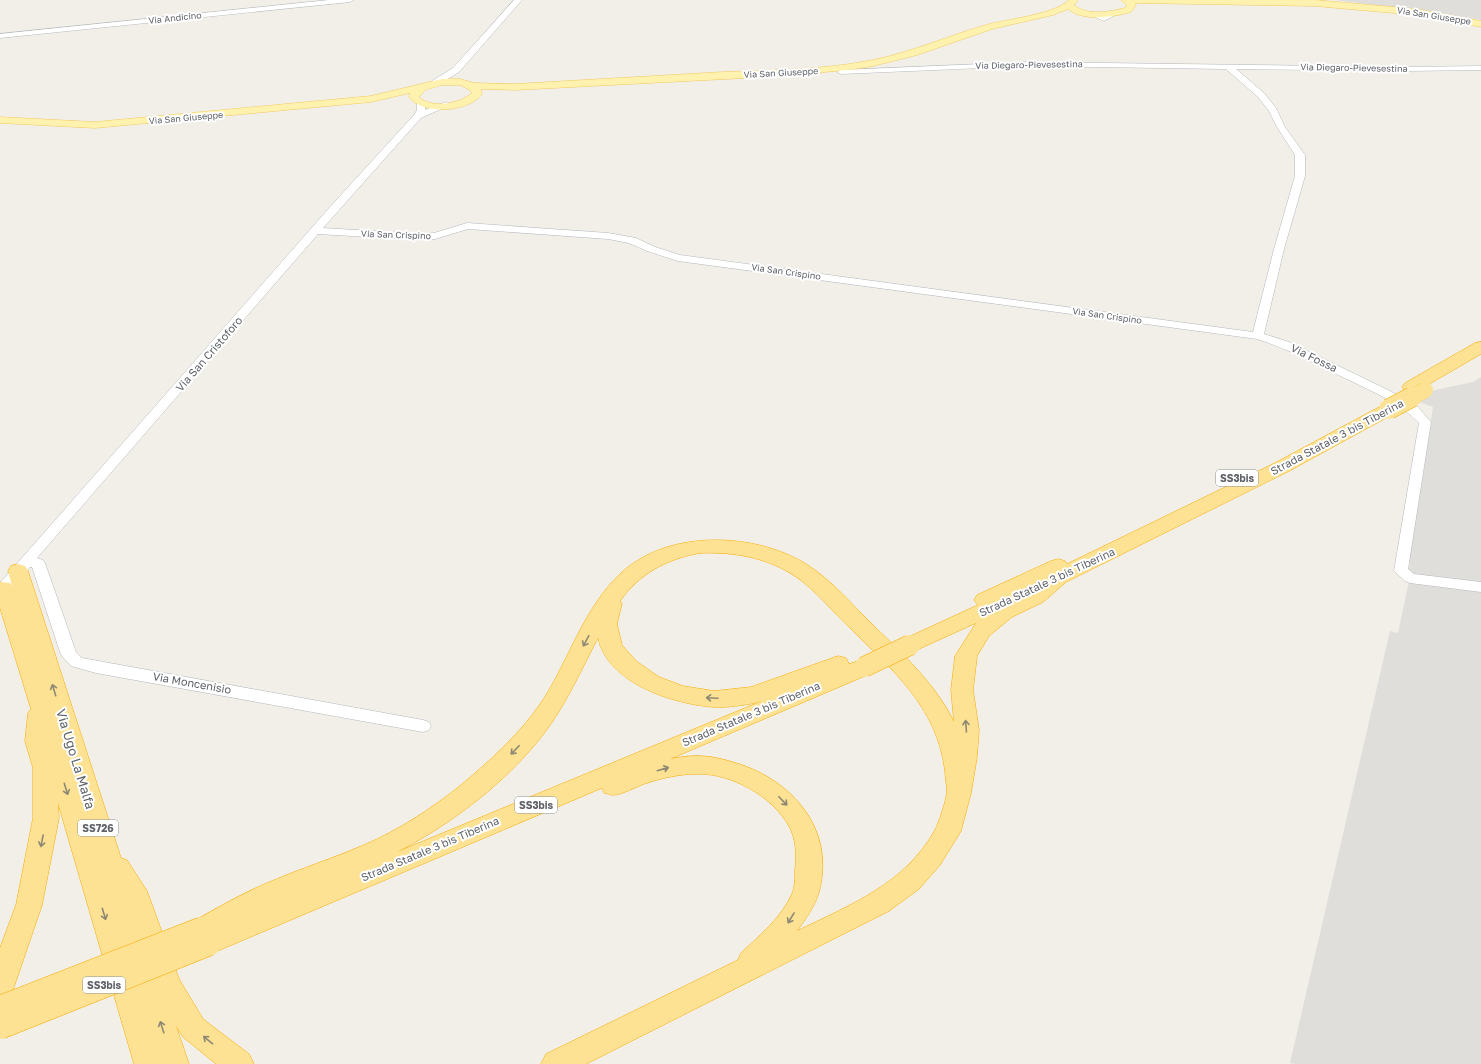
<svg xmlns="http://www.w3.org/2000/svg" width="1481" height="1064" font-family="'Golos Text',sans-serif">
<style>
.industrial{fill:#e0deda}
.lines{fill:none;stroke-linecap:round;stroke-linejoin:round}
.minor-casing{stroke:#b5b8bc;stroke-width:1}
.major-casing{stroke:#f2c960;stroke-width:1}
.highway-casing{stroke:#f9ab00;stroke-width:1}
.minor{fill:#fff;fill-rule:evenodd}
.major{fill:#fff2af;fill-rule:evenodd}
.highway{fill:#fde293;fill-rule:evenodd}
.highway-bridge-far2-casing{stroke:#f9ab00;stroke-width:16;stroke-linecap:butt}
.highway-bridge-far1-casing{stroke:#f9ab00;stroke-width:21;stroke-linecap:butt}
.highway-bridge-casing{stroke:#f9ab00;stroke-width:27;stroke-linecap:butt}
.highway-bridge-far2{stroke:#fde293;stroke-width:16}
.highway-bridge-far1{stroke:#fde293;stroke-width:20}
.highway-bridge{stroke:#fde293;stroke-width:26}
.oneway{stroke:#8e8975}
.labels{text-anchor:middle;stroke-width:4;stroke-linejoin:round;paint-order:stroke}
.far-street-label{font-size:9px;fill:#5f6368;stroke:#fff}
.shield{fill:#fff;stroke:#8f9295;stroke-width:1}
.shield-label{font-size:10px;font-weight:bold;fill:#5f6368}
.street-label{font-size:11px;fill:#5f6368;stroke:#fff}
.near-street-label{font-size:13px;fill:#5f6368;stroke:#fff}
</style>
<rect width="100%" height="100%" fill="#f1efe8"/>
<path class="industrial" d="M1336 0H1481V20Z
M1481 377V1064H1294L1290 1063 1390 631 1398 633 1409 581 1410 551 1433 407 1417 401 1431 391 1473 382Z"/>
<g class="lines">
<defs>
<path id="minor" d="M329 0H354L350 2 0 38V34Z
M514 0H522L459 72 438 85H432L431 83 432 81 453 68Z
M1112 11H1115V15L1104 21 1088 14 1092 12 1103 16 1104 13Z
M1028 62 1406 67 1481 66V70L1406 71 1236 69 1264 93 1276 108 1285 127 1305 155V176L1284 249 1264 334 1289 342 1390 391 1418 407 1431 422 1408 569 1414 574 1481 582V592L1410 583 1405 581 1394 571 1419 423C1400 403 1373 392 1349 380 1318 365 1289 349 1257 339L678 261 647 251 629 243 608 239 468 229 435 239 421 240 318 234 37 558 43 560 45 563 76 652 82 658 423 720 429 722 431 726 429 730 423 732 96 673 71 666 61 655 32 567H30L5 595 0 597V583L330 207 414 115 417 110V103L421 100 425 103V110L446 102 450 105 421 118 323 228 421 234 434 233 467 223 608 233 636 238 655 247 680 255 1253 332 1274 249 1295 176V155L1277 127 1269 111 1258 97 1226 69 1028 66 841 74 837 72 841 70Z"/>
<path id="major" d="M1069 0H1078L1074 5C1087 16 1110 12 1125 8L1127 6 1121 0H1315L1416 9 1481 21V27L1416 15 1315 6 1135 3 1136 5 1131 12C1113 17 1084 22 1068 9L1053 15 992 29 917 55 873 66 848 70 765 77 515 90 481 89 482 94C469 112 423 116 409 97L410 93 371 102 95 128 0 123V117L95 122 371 96 442 79H460L474 83 515 84C584 80 654 76 723 72 773 70 824 70 873 60 912 52 948 36 986 25 1007 19 1054 15 1069 0ZM442 85H460L470 90 472 93C460 104 431 109 419 97L425 90Z"/>
<path id="highway" d="M1481 342V354L1417 391 1411 392 1405 391 1402 387 1405 383 1475 343Z
M1389 404 1395 405 1398 409 1395 413 1289 471 1066 582 1043 602 1012 617 989 636 977 656 973 690 979 730 977 757 971 793 961 831 940 865 919 889 889 911 586 1064H541L546 1054 738 960 741 953C759 936 782 917 792 894 795 887 795 877 795 870 797 855 796 839 789 826 772 796 731 773 697 774 680 774 661 778 644 784 636 787 621 795 613 795 610 795 607 793 604 793L602 788 208 955 198 951 194 943 196 939 192 938 188 930 192 922C217 908 241 894 267 883 299 869 332 859 364 845 399 830 431 809 461 785 491 760 521 733 543 700 569 659 584 608 620 574 667 529 754 532 806 564 832 580 853 606 875 627 905 656 936 685 954 722L951 690 955 656 976 623 910 653 902 650 899 645 902 640 978 605 974 600 977 595 1051 561 1058 559 1065 561 1067 564 1275 463 1383 405ZM700 553C731 552 758 556 785 570 810 583 828 607 848 626 892 670 937 706 945 771 945 778 947 785 947 792 946 801 939 822 935 830 905 884 850 905 797 931 805 920 815 906 819 892 835 832 796 784 742 765 714 756 699 753 670 759L872 673 875 667 872 661 864 659 849 664 846 658 838 656 751 687 714 691 683 686 659 677 636 661 622 645 617 624 622 603 620 601C640 573 667 559 700 553ZM1036 584 1029 592 1015 598 1012 596ZM598 638C607 683 673 704 713 707 726 708 749 705 762 701L397 852C452 824 511 779 548 728 568 700 582 668 598 638Z
M18 564 25 566 28 571 121 858 127 860 147 891 179 979 203 1019 249 1054 254 1064H216L183 1037 176 1026 189 1064H134L58 803 59 818 42 905 14 987 10 996 0 999V948L16 905 33 818V768L25 741 28 713 31 709 0 608V582L10 583 12 586 8 571 11 566Z"/>
</defs>
<use href="#minor" class="minor-casing"/>
<use href="#major" class="major-casing"/>
<use href="#highway" class="highway-casing"/>
<use href="#minor" class="minor"/>
<use href="#major" class="major"/>
<use href="#highway" class="highway"/>
<defs>
<path id="highway-bridge-far2" d="M1410 398 1425 390"/>
<path id="highway-bridge-far1" d="M1389 409 1412 397
M864 667 910 645"/>
<path id="highway-bridge" d="M0 1009 202 930
M0 1026 208 943"/>
</defs>
<use href="#highway-bridge-far2" class="highway-bridge-far2-casing"/>
<use href="#highway-bridge-far1" class="highway-bridge-far1-casing"/>
<use href="#highway-bridge" class="highway-bridge-casing"/>
<use href="#highway-bridge-far2" class="highway-bridge-far2"/>
<use href="#highway-bridge-far1" class="highway-bridge-far1"/>
<use href="#highway-bridge" class="highway-bridge"/>
</g>
<defs><path id="oneway-shaft" d="M-6 0H5M1.5-3L5.5 0L1.5 3" fill="none" stroke-width="1.6" stroke-linecap="round" stroke-linejoin="round"/></defs>
<g class="oneway">
<use href="#oneway-shaft" transform="translate(586 641) rotate(118)"/>
<use href="#oneway-shaft" transform="translate(54 690) rotate(-107)"/>
<use href="#oneway-shaft" transform="translate(712 698) rotate(-177)"/>
<use href="#oneway-shaft" transform="translate(966 726) rotate(-94)"/>
<use href="#oneway-shaft" transform="translate(515 750) rotate(134)"/>
<use href="#oneway-shaft" transform="translate(663 769) rotate(-16)"/>
<use href="#oneway-shaft" transform="translate(66 789) rotate(73)"/>
<use href="#oneway-shaft" transform="translate(783 801) rotate(46)"/>
<use href="#oneway-shaft" transform="translate(42 841) rotate(101)"/>
<use href="#oneway-shaft" transform="translate(104 914) rotate(73)"/>
<use href="#oneway-shaft" transform="translate(791 918) rotate(121)"/>
<use href="#oneway-shaft" transform="translate(162 1027) rotate(-108)"/>
<use href="#oneway-shaft" transform="translate(208 1040) rotate(-141)"/>
</g>
<g class="labels">
<g class="far-street-label">
<text transform="translate(1434 16) rotate(9)" y="3">Via San Giuseppe</text>
<text transform="translate(175 18) rotate(-6)" y="3">Via Andicino</text>
<text transform="translate(1029 65) rotate(-1)" y="3">Via Diegaro-Pievesestina</text>
<text transform="translate(1354 68) rotate(1)" y="3">Via Diegaro-Pievesestina</text>
<text transform="translate(781 73) rotate(-3)" y="3">Via San Giuseppe</text>
<text transform="translate(186 118) rotate(-5)" y="3">Via San Giuseppe</text>
<text transform="translate(396 235) rotate(2)" y="3">Via San Crispino</text>
<text transform="translate(786 272) rotate(8)" y="3">Via San Crispino</text>
<text transform="translate(1107 316) rotate(8)" y="3">Via San Crispino</text>
</g>
<g class="shield">
<rect x="1216" y="470" width="42" height="16" rx="3"/>
<rect x="515" y="797" width="42" height="16" rx="3"/>
<rect x="78" y="820" width="40" height="16" rx="3"/>
<rect x="83" y="977" width="42" height="16" rx="3"/>
</g>
<g class="shield-label">
<text x="1237" y="482">SS3bis</text>
<text x="536" y="809">SS3bis</text>
<text x="98" y="832">SS726</text>
<text x="104" y="989">SS3bis</text>
</g>
<g class="street-label">
<text transform="translate(209 354) rotate(-49)" y="4">Via San Cristoforo</text>
<text transform="translate(1314 358) rotate(26)" y="4">Via Fossa</text>
<text transform="translate(1337 437) rotate(-28)" y="4">Strada Statale 3 bis Tiberina</text>
<text transform="translate(1047 582) rotate(-25)" y="4">Strada Statale 3 bis Tiberina</text>
<text transform="translate(192 683) rotate(10)" y="4">Via Moncenisio</text>
<text transform="translate(751 714) rotate(-23)" y="4">Strada Statale 3 bis Tiberina</text>
<text transform="translate(430 849) rotate(-23)" y="4">Strada Statale 3 bis Tiberina</text>
</g>
<g class="near-street-label">
<text transform="translate(76 759) rotate(73)" y="5">Via Ugo La Malfa</text>
</g>
</g>
</svg>
